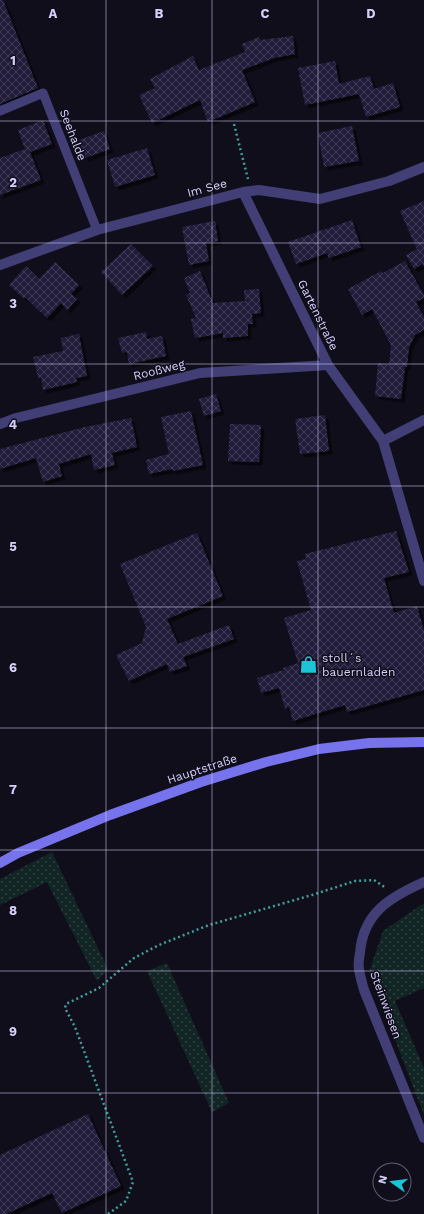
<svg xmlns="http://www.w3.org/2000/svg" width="424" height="1214" font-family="'Work Sans',sans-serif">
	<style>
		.grass { fill: url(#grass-dots) }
		.building { fill: url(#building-cross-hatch); filter: url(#shadow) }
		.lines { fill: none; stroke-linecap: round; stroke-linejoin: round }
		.path { stroke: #3ca09b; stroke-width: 2.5; stroke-dasharray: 2 3; stroke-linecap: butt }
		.service { stroke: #413f75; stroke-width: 9 }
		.minor { stroke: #413f75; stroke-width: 10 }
		.secondary { stroke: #7673ed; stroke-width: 10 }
		.grid { fill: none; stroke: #d4d0f9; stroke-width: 1; stroke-opacity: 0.55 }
		.labels { text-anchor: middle; stroke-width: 3; stroke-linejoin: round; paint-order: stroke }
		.street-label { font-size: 12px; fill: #d4d0f9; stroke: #110e1c }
		.poi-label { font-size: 12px; fill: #d4d0f9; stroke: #110e1c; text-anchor: start }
		.grid-label { font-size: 13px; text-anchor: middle; font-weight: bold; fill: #d4d0f9; stroke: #110e1c; stroke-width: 3; stroke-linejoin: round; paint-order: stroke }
	</style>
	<defs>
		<pattern id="grass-dots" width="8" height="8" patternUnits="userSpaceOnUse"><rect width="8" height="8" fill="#122525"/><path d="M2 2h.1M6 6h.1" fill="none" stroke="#344445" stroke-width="1.8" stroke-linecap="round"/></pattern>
		<pattern id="building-cross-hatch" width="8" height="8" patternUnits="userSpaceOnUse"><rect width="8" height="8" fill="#231d3b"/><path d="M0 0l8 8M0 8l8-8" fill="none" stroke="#423d58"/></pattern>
		<filter id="shadow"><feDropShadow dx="3.5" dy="3.5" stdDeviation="0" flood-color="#0009"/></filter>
	</defs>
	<rect width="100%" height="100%" fill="#110e1c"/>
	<path class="grass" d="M 52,852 L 108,969 L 97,981 L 47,882 L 0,905 L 0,879 Z
		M 424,903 L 424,988 L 395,1001 L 424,1068 L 424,1115 L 369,972 L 383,931 Z
		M 167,963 L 229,1103 L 212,1112 L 147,971 Z"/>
	<path class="building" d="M 0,0 L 3,0 L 38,88 L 0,104 Z
		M 293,36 L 295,54 L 274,58 L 242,70 L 255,102 L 208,122 L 200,100 L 152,123 L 139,95 L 155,88 L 150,79 L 193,56 L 199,70 L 245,52 L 242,44 L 259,37 L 260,40 Z
		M 335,61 L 339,84 L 370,76 L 374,89 L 393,83 L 400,107 L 366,117 L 359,94 L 305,105 L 298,68 Z
		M 43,120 L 52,144 L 30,152 L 41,180 L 0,195 L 0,158 L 25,149 L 18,130 Z
		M 352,126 L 359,161 L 324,167 L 318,133 Z
		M 104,131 L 110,149 L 85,158 L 79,140 Z
		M 147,148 L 155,175 L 115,187 L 107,160 Z
		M 424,201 L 424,267 L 423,264 L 414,269 L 406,255 L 417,249 L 400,211 Z
		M 352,220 L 361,247 L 329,258 L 327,253 L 296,264 L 288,242 Z
		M 215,221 L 218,241 L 206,243 L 209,261 L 189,265 L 182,227 Z
		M 131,244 L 153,266 L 122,295 L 101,272 Z
		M 405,261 L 424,295 L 424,298 L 416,302 L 424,317 L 424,330 L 415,335 L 409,347 L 407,367 L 405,367 L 401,399 L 375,396 L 378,363 L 389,365 L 391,345 L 372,309 L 362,315 L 348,289 L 381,271 L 383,273 Z
		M 55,262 L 79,285 L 71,294 L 77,299 L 67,310 L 61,303 L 47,318 L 25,297 L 24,299 L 9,285 L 26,266 L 39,279 Z
		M 200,271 L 213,303 L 245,301 L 244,290 L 259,289 L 261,313 L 252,314 L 253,324 L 248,324 L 248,336 L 223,338 L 223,333 L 195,338 L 191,319 L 196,318 L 186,295 L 190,293 L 184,278 Z
		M 146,332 L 147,339 L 162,336 L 166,356 L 129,364 L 127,352 L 122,353 L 118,338 Z
		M 79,334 L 87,376 L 76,378 L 77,382 L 43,390 L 41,377 L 38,378 L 33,357 L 63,351 L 61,338 Z
		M 216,394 L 221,411 L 204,416 L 199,399 Z
		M 191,411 L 203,465 L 173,471 L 172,469 L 149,474 L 146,460 L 169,454 L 161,417 Z
		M 325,415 L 329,451 L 300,454 L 295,419 Z
		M 131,418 L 137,447 L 112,453 L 115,465 L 94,470 L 91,454 L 59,464 L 62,476 L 43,482 L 36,458 L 0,469 L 0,449 L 85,427 Z
		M 230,424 L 261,425 L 259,462 L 228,461 Z
		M 396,531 L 409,572 L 384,578 L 394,613 L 417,606 L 424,630 L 424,690 L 347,712 L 345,705 L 293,721 L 289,707 L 285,709 L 279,688 L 261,693 L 257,678 L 284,670 L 283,668 L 298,663 L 284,618 L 311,610 L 297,561 L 306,559 L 305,554 Z
		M 197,533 L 223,596 L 167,619 L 178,644 L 229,625 L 234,639 L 183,657 L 187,666 L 170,672 L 167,664 L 129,681 L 116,655 L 142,643 L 146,627 L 120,564 Z
		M 88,1114 L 121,1186 L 62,1213 L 52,1193 L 6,1214 L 0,1214 L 0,1155 Z"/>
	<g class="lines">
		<path class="path" d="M 234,124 L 248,179
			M 108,1214 L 126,1201 L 133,1182 L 75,1027 L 65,1008 L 66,1004 L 99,988 L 134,958 L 159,945 L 209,925 L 312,895 L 355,881 L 374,880 L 386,888"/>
		<path class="service" d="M 0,111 L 43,93 L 97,230"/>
		<path class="minor" d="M 243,192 L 328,365 L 383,441 L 424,581
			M 0,265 L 97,230 L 243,192 L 259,190 L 320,199 L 389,181 L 424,167
			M 0,424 L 16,418 L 200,373 L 328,365
			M 383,441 L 424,420
			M 424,882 C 390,897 363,913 360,953 C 359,958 358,964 359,969 C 360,976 362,983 364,990 L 424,1138"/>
		<path class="secondary" d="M 0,863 L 18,853 L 110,815 L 201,782 L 266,762 L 319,749 L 369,743 L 424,742"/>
	</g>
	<path class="grid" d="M 106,0 L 106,1214M 212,0 L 212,1214M 318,0 L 318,1214M 0,121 L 424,121M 0,243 L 424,243M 0,364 L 424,364M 0,486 L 424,486M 0,607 L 424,607M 0,728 L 424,728M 0,850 L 424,850M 0,971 L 424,971M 0,1093 L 424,1093"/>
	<defs>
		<symbol id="shop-bare" viewBox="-9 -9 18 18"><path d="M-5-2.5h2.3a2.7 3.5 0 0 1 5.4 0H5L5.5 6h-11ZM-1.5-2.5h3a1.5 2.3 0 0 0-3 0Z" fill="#1cc4d8" stroke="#110e1c" stroke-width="2.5" paint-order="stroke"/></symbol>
	</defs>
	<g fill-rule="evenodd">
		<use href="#shop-bare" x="296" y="652" width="25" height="25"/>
	</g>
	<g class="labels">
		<g class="street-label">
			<text transform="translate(73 135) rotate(69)" y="4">Seehalde</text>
			<text transform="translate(207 188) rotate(-15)" y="4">Im See</text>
			<text transform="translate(318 315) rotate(64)" y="4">Gartenstraße</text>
			<text transform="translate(159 370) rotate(-14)" y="4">Rooßweg</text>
			<text transform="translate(202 769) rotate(-18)" y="4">Hauptstraße</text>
			<text transform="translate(386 1005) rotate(70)" y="4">Steinwiesen</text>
		</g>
		<g class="poi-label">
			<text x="322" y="662">stoll´s<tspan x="322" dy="14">bauernladen</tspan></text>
		</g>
	</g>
	<g class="grid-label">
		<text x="53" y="18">A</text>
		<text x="159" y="18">B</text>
		<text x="265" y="18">C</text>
		<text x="371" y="18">D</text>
		<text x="13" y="65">1</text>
		<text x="13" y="187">2</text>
		<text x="13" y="308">3</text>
		<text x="13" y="429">4</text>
		<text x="13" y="551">5</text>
		<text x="13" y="672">6</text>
		<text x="13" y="794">7</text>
		<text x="13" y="915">8</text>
		<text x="13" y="1036">9</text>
	</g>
	<g transform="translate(392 1182) rotate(284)"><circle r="19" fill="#110e1c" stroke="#5f5c74"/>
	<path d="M0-3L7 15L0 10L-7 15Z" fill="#1cc4d8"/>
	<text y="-6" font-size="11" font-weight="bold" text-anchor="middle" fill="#d4d0f9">N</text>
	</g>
</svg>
